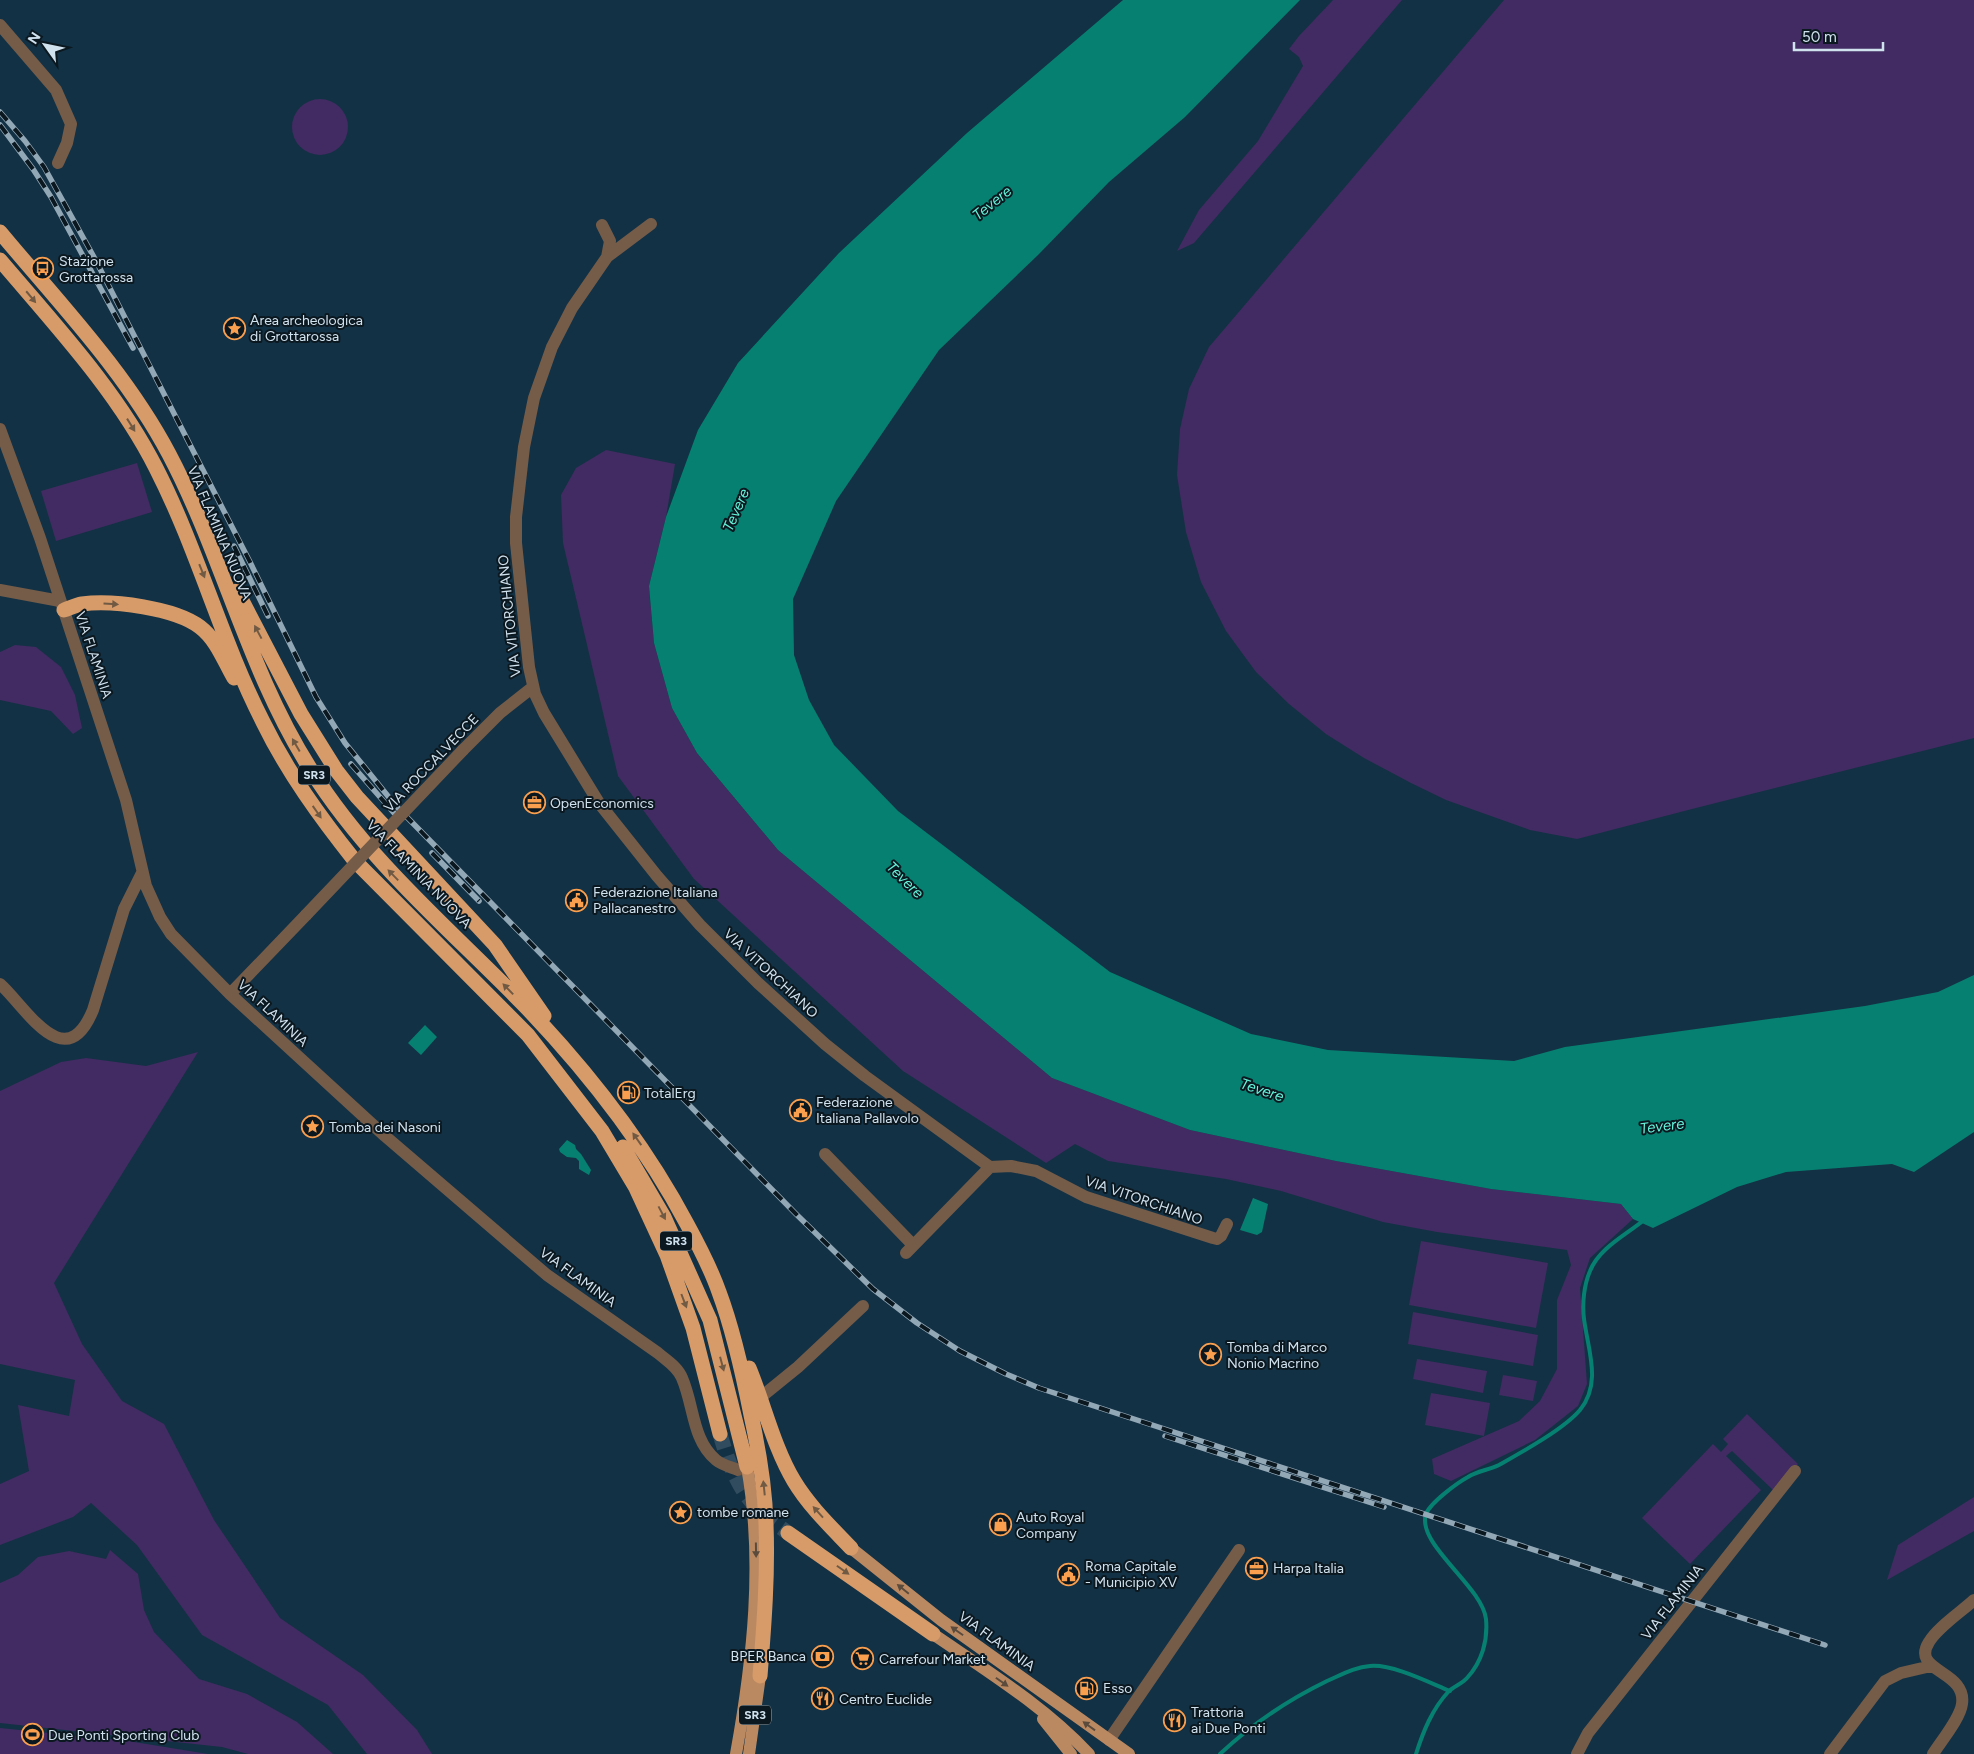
<svg xmlns="http://www.w3.org/2000/svg" width="1974" height="1754" font-family="Figtree,sans-serif">
	<style>
		.green { fill: #412b62 }
		.water { fill: #068171 }
		.lines { fill: none; stroke-linecap: round; stroke-linejoin: round }
		.stream { stroke: #068171; stroke-width: 4 }
		.highway-tunnel { stroke: #304c5e; stroke-width: 15; stroke-dasharray: 15 8; stroke-linecap: butt }
		.minor { stroke: #755c49; stroke-width: 12 }
		.major { stroke: #bb8961; stroke-width: 12 }
		.highway { stroke: #d79b69; stroke-width: 15 }
		.rail-casing { stroke: #93a8b7; stroke-width: 5.5 }
		.rail { stroke: #0b1820; stroke-width: 4; stroke-dasharray: 11; stroke-linecap: butt }
		.minor-bridge { stroke: #755c49; stroke-width: 12 }
		.oneway { fill: #715a44 }
		.oneway2 { fill: #5a4b3d }
		.labels { text-anchor: middle; stroke-width: 4; stroke-linejoin: round; paint-order: stroke }
		.shield { fill: #0b1820; stroke: #96a5b1; stroke-width: 1 }
		.shield-label { font-size: 12px; font-weight: bold; fill: #d1e2ef }
		.poi-label { font-size: 14px; fill: #d1e2ef; stroke: #0b1820; text-anchor: start }
		.street-label { font-size: 14px; fill: #d1e2ef; stroke: #0b1820 }
		.water-label { font-size: 15px; font-style: italic; fill: #65f2d9; stroke: #0b1820 }
	</style>
	<rect width="100%" height="100%" fill="#133144"/>
	<path class="green" d="M 1333,0 L 1402,0 L 1194,243 L 1177,251 L 1199,210 L 1258,141 L 1303,66 L 1299,57 L 1289,49 L 1299,36 Z
		M 1504,0 L 1974,0 L 1974,738 L 1692,809 L 1577,839 L 1530,830 L 1446,800 L 1411,783 L 1364,758 L 1326,734 L 1289,704 L 1256,672 L 1226,631 L 1201,582 L 1186,532 L 1177,475 L 1180,429 L 1189,389 L 1209,347 Z
		M292 127a28 28 0 1 1 56 0a28 28 0 1 1-56 0Z
		M 606,450 L 675,464 L 666,517 L 649,586 L 654,643 L 672,708 L 697,753 L 778,850 L 1052,1078 L 1190,1130 L 1336,1161 L 1491,1189 L 1621,1204 L 1633,1219 L 1590,1258 L 1580,1288 L 1587,1384 L 1578,1406 L 1535,1440 L 1451,1481 L 1434,1474 L 1432,1459 L 1519,1421 L 1540,1401 L 1557,1369 L 1557,1300 L 1571,1265 L 1567,1250 L 1437,1232 L 1383,1222 L 1281,1191 L 1226,1179 L 1108,1161 L 1075,1144 L 1046,1163 L 903,1071 L 694,879 L 618,776 L 563,543 L 561,495 L 576,468 Z
		M 137,463 L 152,512 L 56,541 L 41,491 Z
		M 15,645 L 36,647 L 61,667 L 75,695 L 82,728 L 73,734 L 51,711 L 0,700 L 0,652 Z
		M 198,1052 L 54,1283 L 82,1344 L 122,1401 L 164,1424 L 214,1520 L 280,1618 L 363,1675 L 417,1730 L 432,1754 L 367,1754 L 328,1705 L 202,1635 L 137,1545 L 91,1503 L 73,1517 L 0,1545 L 0,1484 L 29,1471 L 18,1405 L 69,1416 L 75,1380 L 0,1364 L 0,1091 L 61,1062 L 86,1058 L 146,1066 Z
		M 1421,1241 L 1548,1263 L 1536,1328 L 1409,1305 Z
		M 1413,1312 L 1538,1335 L 1533,1366 L 1408,1344 Z
		M 1417,1359 L 1487,1371 L 1483,1393 L 1413,1379 Z
		M 1503,1375 L 1537,1381 L 1533,1401 L 1499,1395 Z
		M 1431,1393 L 1490,1403 L 1484,1436 L 1425,1425 Z
		M 1747,1414 L 1798,1464 L 1773,1490 L 1732,1451 L 1726,1456 L 1761,1490 L 1690,1564 L 1642,1518 L 1713,1444 L 1721,1452 L 1728,1444 L 1723,1439 Z
		M 1974,1497 L 1974,1531 L 1887,1580 L 1898,1545 Z
		M 110,1550 L 138,1574 L 144,1610 L 154,1632 L 199,1679 L 247,1694 L 297,1722 L 333,1754 L 248,1754 L 222,1747 L 0,1723 L 0,1583 L 18,1575 L 38,1557 L 69,1551 L 106,1559 Z
		M 0,1728 L 128,1741 L 208,1754 L 0,1754 Z"/>
	<path class="water" d="M 1123,0 L 1300,0 L 1185,117 L 1109,182 L 1038,255 L 939,350 L 836,501 L 793,599 L 794,655 L 809,700 L 834,745 L 898,811 L 1110,972 L 1251,1034 L 1328,1050 L 1514,1061 L 1565,1047 L 1865,1006 L 1938,992 L 1974,975 L 1974,1132 L 1914,1172 L 1892,1164 L 1786,1172 L 1737,1187 L 1653,1228 L 1633,1219 L 1621,1204 L 1491,1189 L 1336,1161 L 1190,1130 L 1052,1078 L 778,850 L 697,753 L 672,708 L 654,643 L 649,586 L 666,517 L 698,430 L 738,363 L 839,253 L 967,133 Z
		M 425,1025 L 437,1037 L 421,1055 L 408,1043 Z
		M 567,1140 L 575,1145 L 576,1149 L 581,1154 L 591,1170 L 589,1175 L 579,1169 L 579,1161 L 576,1158 L 567,1157 L 560,1152 L 559,1149 Z
		M 1253,1198 L 1268,1204 L 1262,1232 L 1257,1235 L 1240,1230 Z"/>
	<g class="lines">
		<path class="stream" d="M 1220,1754 C 1252,1724 1288,1700 1327,1681 C 1341,1675 1355,1667 1370,1666 C 1393,1664 1428,1682 1450,1691
			M 1416,1754 C 1423,1732 1432,1709 1449,1691 C 1454,1686 1462,1684 1467,1678 C 1482,1662 1488,1640 1486,1619 C 1482,1586 1416,1544 1426,1514 C 1430,1503 1457,1483 1468,1477 C 1477,1471 1489,1470 1499,1465 C 1522,1452 1564,1429 1580,1410 C 1602,1383 1588,1350 1584,1319 C 1582,1304 1584,1285 1590,1271 C 1599,1248 1626,1235 1644,1220"/>
		<path class="highway-tunnel" d="M 720,1434 C 728,1462 739,1492 761,1512 C 769,1520 779,1526 788,1533"/>
		<path class="minor" d="M 0,25 L 56,90 L 71,124 L 67,143 L 58,163
			M 602,225 L 610,241 L 607,257 L 572,308 L 552,347 L 534,398 L 524,447 L 516,517 L 516,543 L 529,667 L 535,694 L 544,713 L 599,803 L 657,876 L 700,925 L 758,983 L 825,1044 L 865,1076 L 990,1167 L 1011,1166 L 1036,1171 L 1086,1197 L 1213,1238 L 1217,1239 L 1221,1236 L 1227,1224
			M 607,257 L 651,224
			M 0,429 L 40,538 L 126,800 L 146,886 L 160,917 L 171,934 L 230,994 L 385,1136 L 547,1275 L 658,1353 C 666,1360 678,1367 682,1378 C 694,1405 692,1440 716,1460 C 722,1465 731,1467 738,1470
			M 0,590 L 60,601
			M 463,750 L 500,713 L 533,687
			M 0,984 C 26,1007 65,1078 93,1010 L 124,909 L 142,873
			M 230,994 L 306,915
			M 825,1154 L 913,1245
			M 906,1253 L 990,1167
			M 761,1397 L 798,1367 L 863,1306
			M 1109,1740 L 1239,1550
			M 1577,1754 L 1588,1733 L 1795,1471
			M 1830,1754 L 1885,1681 L 1901,1673 L 1931,1666
			M 1933,1754 C 1941,1741 1960,1719 1962,1704 C 1967,1670 1910,1672 1929,1642 C 1938,1627 1961,1612 1974,1600"/>
		<path class="major" d="M 851,1548 L 941,1620 L 1129,1754
			M 933,1634 C 987,1671 1044,1706 1089,1754
			M 1043,1719 L 1071,1754
			M 736,1754 C 753,1660 764,1561 747,1467
			M 749,1754 L 760,1676"/>
		<path class="highway" d="M 0,232 C 59,303 125,371 169,454 C 223,556 248,671 311,770 C 368,861 451,930 526,1007 C 589,1073 644,1143 687,1224 C 699,1246 711,1269 719,1292 C 734,1332 743,1374 751,1415 C 759,1451 765,1487 766,1524 C 768,1575 764,1625 760,1676
			M 0,260 C 56,326 117,391 156,468 C 198,550 221,640 263,722 C 288,773 320,817 355,861 L 528,1035 L 602,1131 L 636,1188 L 667,1255 L 693,1328 L 720,1434
			M 237,591 L 301,714 L 336,770 L 357,797 L 495,945 L 544,1016
			M 64,610 C 70,608 76,605 82,604 C 113,600 175,608 200,627 C 217,640 224,661 234,678
			M 623,1147 L 664,1217 L 710,1320 L 747,1467
			M 749,1368 C 764,1404 774,1448 794,1481 C 809,1506 831,1527 851,1548
			M 788,1533 L 933,1634"/>
		<defs>
			<path id="rail" d="M 0,112 L 25,141 L 44,167 L 95,259 L 250,562 L 316,697 L 345,743 L 396,806 L 796,1214 L 873,1289 L 917,1323 L 960,1351 L 1006,1374 L 1039,1388 L 1825,1645
				M 0,125 L 33,169 L 51,197 L 133,348
				M 234,546 L 268,616
				M 351,764 L 394,813
				M 432,853 L 479,901
				M 1165,1436 L 1384,1507"/>
		</defs>
		<use href="#rail" class="rail-casing"/>
		<use href="#rail" class="rail"/>
		<path class="minor-bridge" d="M 306,915 L 463,750"/>
	</g>
	<defs><path id="oneway-solid" d="M-6-.8H1V-3.2L6.5 0L1 3.2V.8H-6Z" transform="scale(1.25)"/></defs>
	<g class="oneway">
		<use href="#oneway-solid" transform="translate(31 297) rotate(50)"/>
		<use href="#oneway-solid" transform="translate(131 425) rotate(58)"/>
		<use href="#oneway-solid" transform="translate(202 571) rotate(68)"/>
		<use href="#oneway-solid" transform="translate(111 604) rotate(4)"/>
		<use href="#oneway-solid" transform="translate(258 632) rotate(-118)"/>
		<use href="#oneway-solid" transform="translate(296 745) rotate(-120)"/>
		<use href="#oneway-solid" transform="translate(317 812) rotate(55)"/>
		<use href="#oneway-solid" transform="translate(393 875) rotate(-134)"/>
		<use href="#oneway-solid" transform="translate(508 989) rotate(-134)"/>
		<use href="#oneway-solid" transform="translate(637 1139) rotate(-125)"/>
		<use href="#oneway-solid" transform="translate(662 1213) rotate(62)"/>
		<use href="#oneway-solid" transform="translate(684 1301) rotate(69)"/>
		<use href="#oneway-solid" transform="translate(722 1364) rotate(75)"/>
		<use href="#oneway-solid" transform="translate(764 1488) rotate(-96)"/>
		<use href="#oneway-solid" transform="translate(818 1512) rotate(-132)"/>
		<use href="#oneway-solid" transform="translate(843 1570) rotate(35)"/>
	</g>
	<g class="oneway2">
		<use href="#oneway-solid" transform="translate(756 1550) rotate(89)"/>
		<use href="#oneway-solid" transform="translate(903 1589) rotate(-141)"/>
		<use href="#oneway-solid" transform="translate(957 1631) rotate(-145)"/>
		<use href="#oneway-solid" transform="translate(1002 1682) rotate(35)"/>
		<use href="#oneway-solid" transform="translate(1089 1726) rotate(-144)"/>
	</g>
	<defs>
		<symbol id="bus-ring" viewBox="-11 -11 22 22"><circle r="9.5" fill="#0b1820" stroke="#fa9f4e" stroke-width="1.5"/><path d="M-5-6H5V4H4V6H2V4H-2V6H-4V4H-5ZM-3.5-4V0h7V-4ZM-3.5 1.2v1.5H-2V1.2ZM2 1.2v1.5H3.5V1.2Z" fill="#fa9f4e"/></symbol>
		<symbol id="sight-ring" viewBox="-11 -11 22 22"><circle r="9.5" fill="#0b1820" stroke="#fa9f4e" stroke-width="1.5"/><path d="M0-6L1.8-2.2L6-1.7L2.9 1.2L3.7 5.4L0 3.3L-3.7 5.4L-2.9 1.2L-6-1.7L-1.8-2.2Z" fill="#fa9f4e"/></symbol>
		<symbol id="office-ring" viewBox="-11 -11 22 22"><circle r="9.5" fill="#0b1820" stroke="#fa9f4e" stroke-width="1.5"/><path d="M-6-3h4V-5.5h4V-3h4V5H-6ZM-1-4.5V-3h2v-1.5ZM-6 0V1H6V0Z" fill="#fa9f4e"/></symbol>
		<symbol id="civic-ring" viewBox="-11 -11 22 22"><circle r="9.5" fill="#0b1820" stroke="#fa9f4e" stroke-width="1.5"/><path d="M-.6-6.5H3V-4.5H.6V-3L4-1V1h2V6H-6V1h2V-1L-.6-3ZM-1.2 2.5V6h2.4V2.5Z" fill="#fa9f4e"/></symbol>
		<symbol id="fuel-ring" viewBox="-11 -11 22 22"><circle r="9.5" fill="#0b1820" stroke="#fa9f4e" stroke-width="1.5"/><path d="M-5.5-6h7V0h2V4h1.3V-2.5L3-4.5l.8-.8L6-3V5H2.5V1h-1V6h-7ZM-4.2-4.7v3.2H.2V-4.7Z" fill="#fa9f4e"/></symbol>
		<symbol id="shop-ring" viewBox="-11 -11 22 22"><circle r="9.5" fill="#0b1820" stroke="#fa9f4e" stroke-width="1.5"/><path d="M-5-2.5h2.3a2.7 3.5 0 0 1 5.4 0H5L5.5 6h-11ZM-1.5-2.5h3a1.5 2.3 0 0 0-3 0Z" fill="#fa9f4e"/></symbol>
		<symbol id="bank-ring" viewBox="-11 -11 22 22"><circle r="9.5" fill="#0b1820" stroke="#fa9f4e" stroke-width="1.5"/><path d="M-6-4H6V4H-6ZM0-2.3a2.3 2.3 0 1 0 0 4.6a2.3 2.3 0 1 0 0-4.6Z" fill="#fa9f4e"/></symbol>
		<symbol id="supermarket-ring" viewBox="-11 -11 22 22"><circle r="9.5" fill="#0b1820" stroke="#fa9f4e" stroke-width="1.5"/><path d="M-6-5.5h2.5l.6 2H6L4.5 2H-2.5L-4.4-4H-6ZM-1.5 3.2a1.3 1.3 0 1 0 .1 0ZM3 3.2a1.3 1.3 0 1 0 .1 0Z" fill="#fa9f4e"/></symbol>
		<symbol id="restaurant-ring" viewBox="-11 -11 22 22"><circle r="9.5" fill="#0b1820" stroke="#fa9f4e" stroke-width="1.5"/><path d="M-5-6h1v4h1v-4h1v4h1v-4h1v5L-1.5 .5V6h-2V.5L-5-1ZM5-6V6H3V1.5H1.5Q1.5-4 5-6Z" fill="#fa9f4e"/></symbol>
		<symbol id="stadium-ring" viewBox="-11 -11 22 22"><circle r="9.5" fill="#0b1820" stroke="#fa9f4e" stroke-width="1.5"/><path d="M0-5a6.5 5 0 1 0 0 10a6.5 5 0 1 0 0-10ZM-3.5-1.8h7v3.6h-7Z" fill="#fa9f4e"/></symbol>
	</defs>
	<g fill-rule="evenodd">
		<use href="#bus-ring" x="30" y="256" width="25" height="25"/>
		<use href="#sight-ring" x="222" y="316" width="25" height="25"/>
		<use href="#office-ring" x="522" y="790" width="25" height="25"/>
		<use href="#civic-ring" x="564" y="888" width="25" height="25"/>
		<use href="#fuel-ring" x="616" y="1080" width="25" height="25"/>
		<use href="#civic-ring" x="788" y="1098" width="25" height="25"/>
		<use href="#sight-ring" x="300" y="1114" width="25" height="25"/>
		<use href="#sight-ring" x="1198" y="1342" width="25" height="25"/>
		<use href="#sight-ring" x="668" y="1500" width="25" height="25"/>
		<use href="#shop-ring" x="988" y="1512" width="25" height="25"/>
		<use href="#office-ring" x="1244" y="1556" width="25" height="25"/>
		<use href="#civic-ring" x="1056" y="1562" width="25" height="25"/>
		<use href="#bank-ring" x="810" y="1644" width="25" height="25"/>
		<use href="#supermarket-ring" x="850" y="1646" width="25" height="25"/>
		<use href="#fuel-ring" x="1074" y="1676" width="25" height="25"/>
		<use href="#restaurant-ring" x="810" y="1686" width="25" height="25"/>
		<use href="#restaurant-ring" x="1162" y="1708" width="25" height="25"/>
		<use href="#stadium-ring" x="20" y="1722" width="25" height="25"/>
	</g>
	<g class="labels">
		<g class="shield">
			<rect x="298" y="765.5" width="32" height="19" rx="4"/>
			<rect x="660" y="1231.5" width="32" height="19" rx="4"/>
			<rect x="739" y="1705.5" width="32" height="19" rx="4"/>
		</g>
		<g class="shield-label">
			<text x="314" y="779">SR3</text>
			<text x="676" y="1245">SR3</text>
			<text x="755" y="1719">SR3</text>
		</g>
		<g class="poi-label">
			<text x="59" y="266">Stazione<tspan x="59" dy="16">Grottarossa</tspan></text>
			<text x="250" y="325">Area archeologica<tspan x="250" dy="16">di Grottarossa</tspan></text>
			<text x="550" y="808">OpenEconomics</text>
			<text x="593" y="897">Federazione Italiana<tspan x="593" dy="16">Pallacanestro</tspan></text>
			<text x="644" y="1098">TotalErg</text>
			<text x="816" y="1107">Federazione<tspan x="816" dy="16">Italiana Pallavolo</tspan></text>
			<text x="329" y="1132">Tomba dei Nasoni</text>
			<text x="1227" y="1352">Tomba di Marco<tspan x="1227" dy="16">Nonio Macrino</tspan></text>
			<text x="697" y="1517">tombe romane</text>
			<text x="1016" y="1522">Auto Royal<tspan x="1016" dy="16">Company</tspan></text>
			<text x="1085" y="1571">Roma Capitale<tspan x="1085" dy="16">- Municipio XV</tspan></text>
			<text x="1273" y="1573">Harpa Italia</text>
			<text x="806" y="1661" text-anchor="end">BPER Banca</text>
			<text x="879" y="1664">Carrefour Market</text>
			<text x="1103" y="1693">Esso</text>
			<text x="839" y="1704">Centro Euclide</text>
			<text x="1191" y="1717">Trattoria<tspan x="1191" dy="16">ai Due Ponti</tspan></text>
			<text x="48" y="1740">Due Ponti Sporting Club</text>
		</g>
		<g class="street-label">
			<text transform="translate(220 533) rotate(67)" y="5">VIA FLAMINIA NUOVA</text>
			<text transform="translate(509 616) rotate(-96)" y="5">VIA VITORCHIANO</text>
			<text transform="translate(94 655) rotate(72)" y="5">VIA FLAMINIA</text>
			<text transform="translate(431 763) rotate(-46)" y="5">VIA ROCCALVECCE</text>
			<text transform="translate(419 874) rotate(46)" y="5">VIA FLAMINIA NUOVA</text>
			<text transform="translate(771 973) rotate(43)" y="5">VIA VITORCHIANO</text>
			<text transform="translate(273 1013) rotate(43)" y="5">VIA FLAMINIA</text>
			<text transform="translate(1144 1200) rotate(19)" y="5">VIA VITORCHIANO</text>
			<text transform="translate(578 1277) rotate(36)" y="5">VIA FLAMINIA</text>
			<text transform="translate(1672 1602) rotate(-52)" y="5">VIA FLAMINIA</text>
			<text transform="translate(997 1641) rotate(36)" y="5">VIA FLAMINIA</text>
		</g>
		<g class="water-label">
			<text transform="translate(992 203) rotate(-39)" y="5">Tevere</text>
			<text transform="translate(736 510) rotate(-67)" y="5">Tevere</text>
			<text transform="translate(905 880) rotate(44)" y="5">Tevere</text>
			<text transform="translate(1262 1090) rotate(18)" y="5">Tevere</text>
			<text transform="translate(1662 1126) rotate(-7)" y="5">Tevere</text>
		</g>
	</g>
	<g transform="translate(45 45) rotate(303)" stroke="#0b1820" stroke-width="4" paint-order="stroke">
	<path d="M0-4L9 19L0 12L-9 19Z" fill="#d1e2ef"/>
	<text y="-8" font-size="14" font-weight="bold" text-anchor="middle" fill="#d1e2ef">N</text>
	</g>
	<path d="M1794 42v8h89v-8" fill="none" stroke="#d1e2ef" stroke-width="2.5"/>
	<text x="1802" y="42" font-size="15" fill="#d1e2ef" stroke="#0b1820" stroke-width="4" paint-order="stroke">50 m</text>
</svg>
